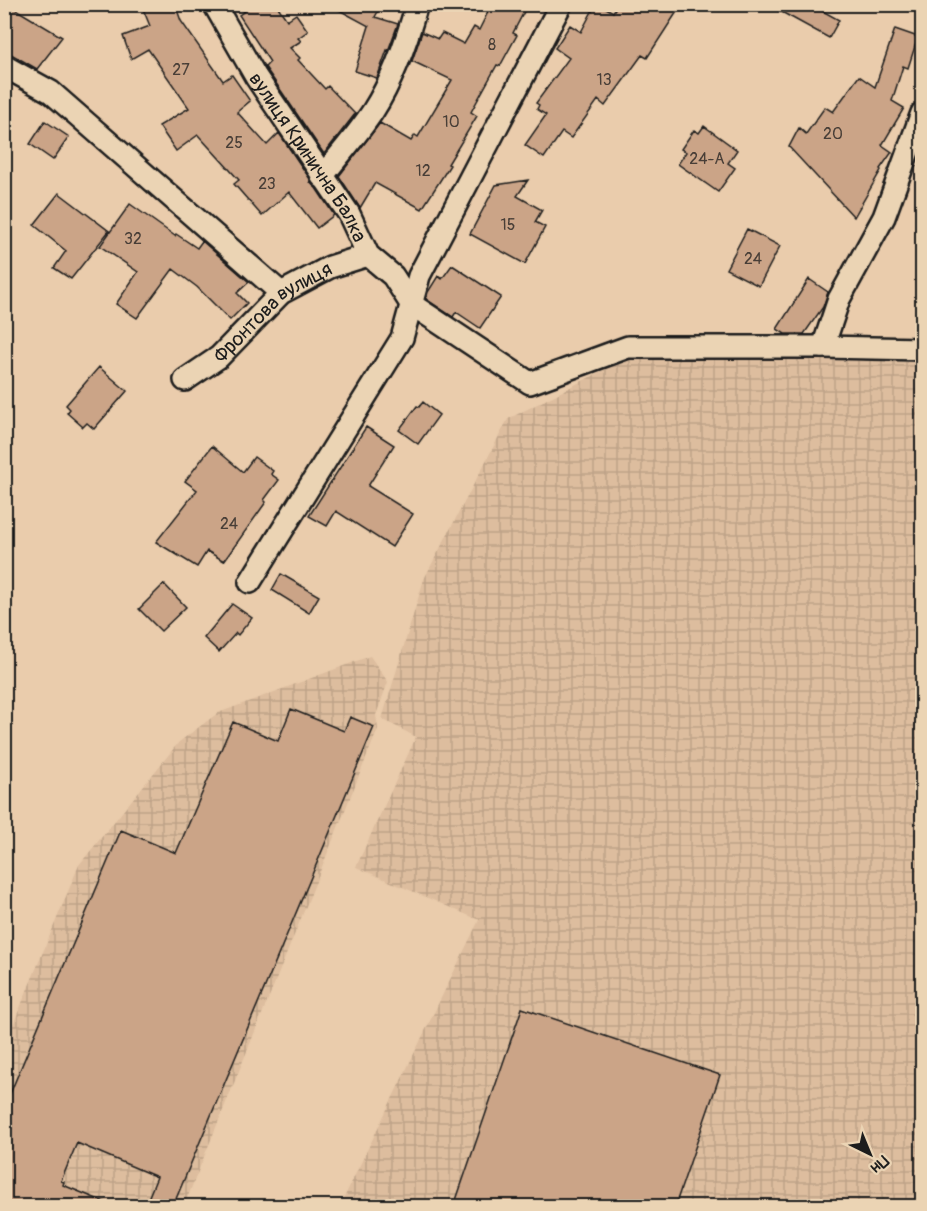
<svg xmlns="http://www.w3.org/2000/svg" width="927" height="1211" font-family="Pangolin,sans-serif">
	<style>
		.industrial { fill: url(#industrial-grid) }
		.building { fill: #cba487; stroke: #1c1c1c; stroke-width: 1.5 }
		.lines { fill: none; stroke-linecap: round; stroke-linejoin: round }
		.street-casing { stroke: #1c1c1c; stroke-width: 26 }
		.street { stroke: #ebd4b4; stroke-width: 21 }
		.labels { text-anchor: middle; stroke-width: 6; stroke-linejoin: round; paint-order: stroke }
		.number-label { font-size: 16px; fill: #483e37 }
		.street-label { font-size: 20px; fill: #1c1c1c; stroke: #ebd4b4 }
	</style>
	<defs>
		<pattern id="industrial-grid" width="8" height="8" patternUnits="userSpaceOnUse" patternTransform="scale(1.5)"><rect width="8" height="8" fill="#ddbd9e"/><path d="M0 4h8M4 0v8" fill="none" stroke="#bda288"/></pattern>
	</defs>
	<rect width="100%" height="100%" fill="#eaccac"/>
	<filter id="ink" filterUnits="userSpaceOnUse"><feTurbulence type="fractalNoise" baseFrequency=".0167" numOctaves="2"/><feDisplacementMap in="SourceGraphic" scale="12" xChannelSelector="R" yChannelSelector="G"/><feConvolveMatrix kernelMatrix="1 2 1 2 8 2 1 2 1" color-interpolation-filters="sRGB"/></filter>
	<g filter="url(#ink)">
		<path class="industrial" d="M 631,356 L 922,362 L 922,1206 L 340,1206 L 479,920 L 356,867 L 416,737 L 382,719 L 424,579 L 508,419 Z
			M 370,656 L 388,682 L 376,715 L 378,729 L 184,1206 L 5,1206 L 5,1044 L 79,865 L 179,742 L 218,713 Z"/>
		<path class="building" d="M 4,4 L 7,4 L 62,37 L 37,69 L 4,50 Z
			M 141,4 L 175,4 L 181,21 L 223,81 L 232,75 L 250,101 L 237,112 L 267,145 L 279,133 L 310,179 L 310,182 L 316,188 L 334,215 L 317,228 L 289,192 L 262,216 L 234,184 L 239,180 L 198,135 L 176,151 L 159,126 L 189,108 L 148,49 L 131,59 L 123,36 L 150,26 Z
			M 255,4 L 276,4 L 287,20 L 296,14 L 308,31 L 298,38 L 301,41 L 290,48 L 300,58 L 298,60 L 325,89 L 328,86 L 355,114 L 324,154 L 267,70 L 265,67 L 270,62 L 239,15 Z
			M 328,4 L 382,4 L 375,17 L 398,24 L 388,51 L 387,50 L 377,78 L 355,71 L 369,26 Z
			M 492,4 L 528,4 L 513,33 L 517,35 L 500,66 L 497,65 L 471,112 L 477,116 L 448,164 L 450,165 L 422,209 L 375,183 L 360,208 L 339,176 L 380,123 L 411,141 L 415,135 L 418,137 L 452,80 L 412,61 L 422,32 L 438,39 L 442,33 L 464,44 L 474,27 L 479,30 Z
			M 596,4 L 599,4 L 613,12 L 618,4 L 682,4 L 647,58 L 642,55 L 605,106 L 598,100 L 571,138 L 562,132 L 544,158 L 525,145 L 546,115 L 537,109 L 539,105 L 536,103 L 569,58 L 555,48 L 570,25 L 581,32 Z
			M 767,4 L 810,4 L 839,20 L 829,38 Z
			M 895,29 L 918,37 L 908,68 L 903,66 L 892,101 L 904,108 L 882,145 L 892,152 L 880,169 L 881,170 L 854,217 L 789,147 L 799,128 L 806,134 L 825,107 L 833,112 L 859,76 L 875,87 Z
			M 45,121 L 69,137 L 53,160 L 30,144 Z
			M 704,126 L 737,150 L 728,163 L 735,168 L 718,192 L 678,164 L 686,152 L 681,149 L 694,130 L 699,133 Z
			M 528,180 L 517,196 L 542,210 L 535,222 L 545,227 L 525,264 L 470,234 L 496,185 Z
			M 59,193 L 109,231 L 71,279 L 54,268 L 66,251 L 34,225 Z
			M 130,204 L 175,236 L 176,234 L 197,248 L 202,241 L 249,282 L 237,293 L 247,303 L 230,320 L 197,287 L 173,269 L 137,318 L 116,304 L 138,272 L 100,246 Z
			M 747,229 L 780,246 L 759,286 L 726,269 Z
			M 452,265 L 501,297 L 480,328 L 456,312 L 453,317 L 426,299 L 428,292 L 438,276 L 442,279 Z
			M 809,279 L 828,292 L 823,307 L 804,334 L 785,334 L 777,329 Z
			M 99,367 L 127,391 L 94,429 L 87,423 L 83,427 L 67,413 L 70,409 L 66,405 Z
			M 423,402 L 439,415 L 418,444 L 399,430 L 417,406 L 419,407 Z
			M 366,427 L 394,445 L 368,486 L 413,514 L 392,547 L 336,511 L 327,526 L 309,516 Z
			M 212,446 L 243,472 L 254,457 L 273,471 L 271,474 L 279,480 L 264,500 L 266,502 L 224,561 L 207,551 L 197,567 L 156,542 L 197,490 L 185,481 Z
			M 281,574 L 319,596 L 309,613 L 272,590 Z
			M 164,584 L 186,607 L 161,631 L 139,609 Z
			M 232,604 L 252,618 L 238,635 L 236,633 L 219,652 L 204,638 Z
			M 291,709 L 344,731 L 350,717 L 374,727 L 173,1206 L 145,1206 L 157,1177 L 77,1143 L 61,1181 L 64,1182 L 63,1185 L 114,1206 L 4,1206 L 4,1108 L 121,830 L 176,853 L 233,722 L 278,741 Z
			M 522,1008 L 720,1075 L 675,1206 L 454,1206 Z"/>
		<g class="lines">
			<defs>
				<g id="street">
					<path id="s1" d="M 214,4 L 256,77 L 349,214 L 368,255 L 393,276 L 411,304 L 530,383 L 628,347 L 823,347 L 922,349"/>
					<path d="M 4,66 L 51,92 L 281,293"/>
					<path d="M 322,177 C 339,155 358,134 373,111 C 393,80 407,40 417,4"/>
					<path d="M 823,347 L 839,299 L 884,217 L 922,113"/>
					<path id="s2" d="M 185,380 L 219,357 L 281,293 L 330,267 L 368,255"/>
					<path d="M 250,582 L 402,338 L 419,276 L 561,4"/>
				</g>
			</defs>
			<use href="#street" class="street-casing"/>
			<use href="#street" class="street"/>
		</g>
	</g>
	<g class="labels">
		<g class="number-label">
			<text x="492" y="50">8</text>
			<text x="181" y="75">27</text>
			<text x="604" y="85">13</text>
			<text x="451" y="127">10</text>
			<text x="833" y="139">20</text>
			<text x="234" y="148">25</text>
			<text x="707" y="164">24-А</text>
			<text x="423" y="176">12</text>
			<text x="267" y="189">23</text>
			<text x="508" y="230">15</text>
			<text x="133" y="244">32</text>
			<text x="753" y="264">24</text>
			<text x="229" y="529">24</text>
		</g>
		<g class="street-label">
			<text dy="7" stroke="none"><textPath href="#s1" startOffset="180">вулиця Кринична Балка</textPath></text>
			<text dy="7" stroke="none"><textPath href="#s2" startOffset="112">Фронтова вулиця</textPath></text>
		</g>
	</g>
	<rect width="927" height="1211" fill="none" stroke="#ebd4b4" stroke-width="24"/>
	<rect x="12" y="12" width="903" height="1187" fill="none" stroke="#1c1c1c" stroke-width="2" filter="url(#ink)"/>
	<g transform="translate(870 1154) rotate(137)" stroke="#ebd4b4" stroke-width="4.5" paint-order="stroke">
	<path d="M0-4.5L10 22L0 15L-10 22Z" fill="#1c1c1c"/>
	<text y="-9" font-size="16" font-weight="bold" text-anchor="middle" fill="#1c1c1c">Пн</text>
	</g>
</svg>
